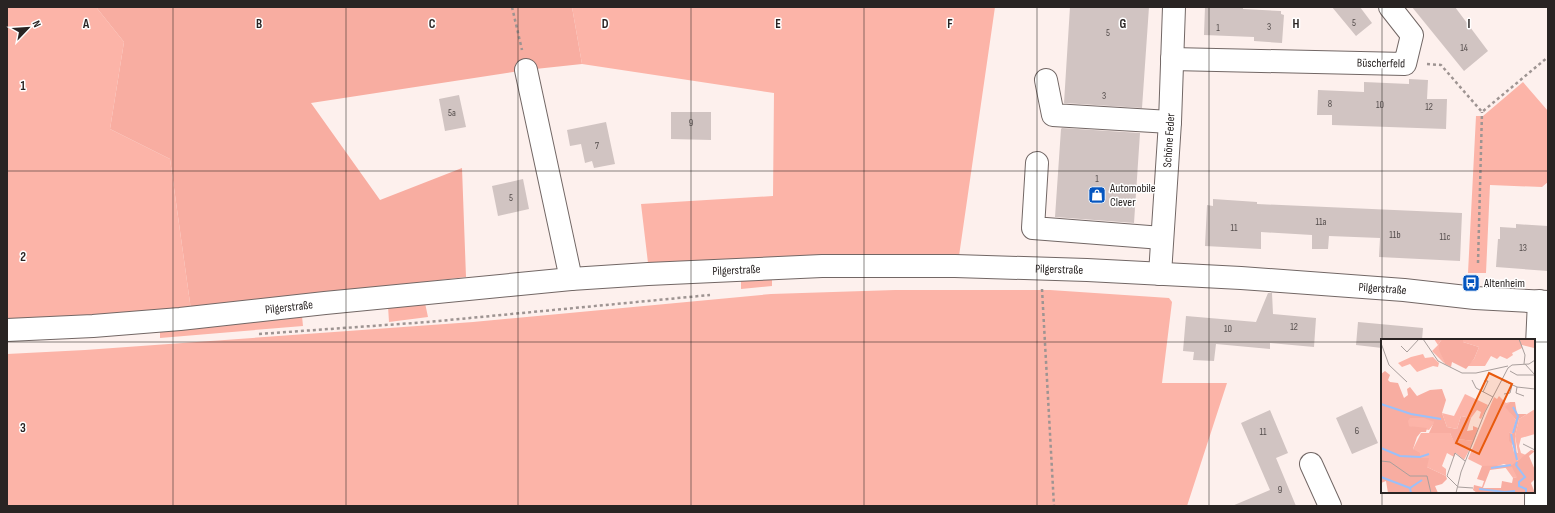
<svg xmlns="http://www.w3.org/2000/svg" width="1555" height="513" font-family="'Sofia Sans Condensed',sans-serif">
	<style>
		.green { fill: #fcb4a8 }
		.forest { fill: #f8ada1 }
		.building { fill: #d1c4c2 }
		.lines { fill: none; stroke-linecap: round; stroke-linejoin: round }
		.minor-casing { stroke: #726765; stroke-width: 24 }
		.major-casing { stroke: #726765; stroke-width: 24 }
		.path { stroke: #9e9492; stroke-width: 2.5; stroke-dasharray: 3 3; stroke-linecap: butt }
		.minor { stroke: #fff; stroke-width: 22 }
		.major { stroke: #fff; stroke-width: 22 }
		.grid { fill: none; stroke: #292423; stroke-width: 1; stroke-opacity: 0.55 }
		.labels { text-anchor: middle; stroke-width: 3; stroke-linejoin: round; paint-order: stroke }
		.number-label { font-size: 10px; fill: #534c4b }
		.street-label { font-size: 12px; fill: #292423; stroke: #fff }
		.poi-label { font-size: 12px; fill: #292423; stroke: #fff; text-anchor: start }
		.inset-river { fill: none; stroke: #9bc0f9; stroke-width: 2 }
		.inset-road { fill: none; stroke: #a89e9c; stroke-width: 1 }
		.view { fill: #e8590c; fill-opacity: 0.15; stroke: #e8590c; stroke-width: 2 }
		.inset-edge { fill: none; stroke: #292423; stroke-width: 2 }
		.grid-label { font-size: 13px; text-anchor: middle; font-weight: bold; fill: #292423; stroke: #fff; stroke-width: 3; stroke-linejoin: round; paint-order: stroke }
	</style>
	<rect width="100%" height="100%" fill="#fdf0ed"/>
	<path class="green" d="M 96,7 L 124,42 L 110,129 L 170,159 L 191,310 L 7,319 L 7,8 Z
		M 572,7 L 995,7 L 959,256 L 648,263 L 641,204 L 773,196 L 774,93 L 582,64 Z
		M 1523,82 L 1548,111 L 1548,182 L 1542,187 L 1490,185 L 1486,273 L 1468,273 L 1476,116 L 1483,116 Z
		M 772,276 L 772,286 L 741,289 L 741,279 Z
		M 895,290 L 1050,290 L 1169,298 L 1172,302 L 1162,383 L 1227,383 L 1187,506 L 7,506 L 7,354 L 85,350 L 473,322 L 771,294 Z
		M 425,303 L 428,317 L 389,322 L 388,306 Z
		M 302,316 L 303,326 L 160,338 L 160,330 Z"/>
	<path class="forest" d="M 96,7 L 572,7 L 582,64 L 526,70 L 311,103 L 380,200 L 462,168 L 466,277 L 191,310 L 170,159 L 110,129 L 124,42 Z"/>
	<path class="building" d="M 1070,7 L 1149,7 L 1142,108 L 1064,103 Z
		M 1205,7 L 1243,7 L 1243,9 L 1281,11 L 1281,14 L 1284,15 L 1282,43 L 1254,41 L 1254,37 L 1204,35 Z
		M 1332,7 L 1360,7 L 1372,23 L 1356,36 Z
		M 1412,7 L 1455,7 L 1488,51 L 1464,71 Z
		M 1409,79 L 1428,80 L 1427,99 L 1447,99 L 1446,129 L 1332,125 L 1332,115 L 1317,115 L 1318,90 L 1364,92 L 1364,82 L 1409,84 Z
		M 459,95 L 466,127 L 445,131 L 439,99 Z
		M 671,112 L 711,112 L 711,140 L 671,139 Z
		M 606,122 L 615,164 L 594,168 L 592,161 L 585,163 L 581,144 L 570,146 L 567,130 Z
		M 1062,128 L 1140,133 L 1134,223 L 1055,217 L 1061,129 Z
		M 523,179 L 529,209 L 498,216 L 492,186 Z
		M 1213,199 L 1257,202 L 1257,204 L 1462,213 L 1460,261 L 1379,257 L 1380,238 L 1329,236 L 1328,249 L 1312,249 L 1312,235 L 1261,232 L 1261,249 L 1205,246 L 1207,205 L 1213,206 Z
		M 1516,224 L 1548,226 L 1548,271 L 1496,267 L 1498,239 L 1500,239 L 1500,227 L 1516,228 Z
		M 1268,293 L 1272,293 L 1273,314 L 1316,318 L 1314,347 L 1270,343 L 1270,349 L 1216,344 L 1214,361 L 1193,360 L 1194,352 L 1183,351 L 1186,316 L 1256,322 Z
		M 1358,322 L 1423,328 L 1422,340 L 1382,340 L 1382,348 L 1356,345 Z
		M 1362,406 L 1378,443 L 1352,454 L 1336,418 Z
		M 1270,410 L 1288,453 L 1276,458 L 1296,506 L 1232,506 L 1270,490 L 1241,423 Z"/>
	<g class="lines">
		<defs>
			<g id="minor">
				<path d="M 1172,59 L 1405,64 L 1412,35 L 1390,7"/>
				<path d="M 526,70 L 571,279"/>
				<path d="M 1046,80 L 1053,115 L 1170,122"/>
				<path d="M 1037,163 L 1033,228 L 1162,238"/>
				<path id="s1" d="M 1160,274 L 1170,122 L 1174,7"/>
				<path d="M 1311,464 L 1330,506"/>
				<path d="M 1536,506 L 1537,345 L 1539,301"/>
			</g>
			<g id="major">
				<path id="s2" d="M 7,330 L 93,326 L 180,319 L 325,303 L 571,279 L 648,274 L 822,266 L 955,266 L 1087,270 L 1241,278 L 1404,290 L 1475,298 L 1548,302"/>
			</g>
		</defs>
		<use href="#minor" class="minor-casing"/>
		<use href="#major" class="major-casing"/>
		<path class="path" d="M 512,7 L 522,50
			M 1427,64 L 1441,65 L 1482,112 L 1548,57
			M 1478,263 L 1482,112
			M 1042,289 L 1054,506
			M 259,334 L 428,322 L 710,295"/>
		<use href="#minor" class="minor"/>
		<use href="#major" class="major"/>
	</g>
	<path class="grid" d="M 173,7 L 173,506M 346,7 L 346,506M 518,7 L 518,506M 691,7 L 691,506M 864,7 L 864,506M 1037,7 L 1037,506M 1209,7 L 1209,506M 1382,7 L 1382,340M 7,171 L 1548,171M 7,342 L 1382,342M 1534,342 L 1548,342M 1382,492 L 1382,506"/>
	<defs>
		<symbol id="shop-square" viewBox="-11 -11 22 22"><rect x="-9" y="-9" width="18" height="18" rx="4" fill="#0455bf" stroke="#fff"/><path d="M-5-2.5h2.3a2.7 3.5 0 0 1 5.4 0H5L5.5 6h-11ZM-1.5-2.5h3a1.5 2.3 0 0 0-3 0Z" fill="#fff"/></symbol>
		<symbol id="bus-square" viewBox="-11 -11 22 22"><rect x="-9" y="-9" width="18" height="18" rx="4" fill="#0455bf" stroke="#fff"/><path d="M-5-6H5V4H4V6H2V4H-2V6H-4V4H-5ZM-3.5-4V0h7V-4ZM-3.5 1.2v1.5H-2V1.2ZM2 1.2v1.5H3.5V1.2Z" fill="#fff"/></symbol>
	</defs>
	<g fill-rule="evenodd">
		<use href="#shop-square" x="1087" y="185" width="20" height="20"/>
		<use href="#bus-square" x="1461" y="273" width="20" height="20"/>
	</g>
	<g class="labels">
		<g class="number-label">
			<text x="1354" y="26">5</text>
			<text x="1269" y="30">3</text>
			<text x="1218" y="31">1</text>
			<text x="1108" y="36">5</text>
			<text x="1464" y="51">14</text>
			<text x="1104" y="99">3</text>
			<text x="1330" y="107">8</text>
			<text x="1380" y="108">10</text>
			<text x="1429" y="110">12</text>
			<text x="452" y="116">5a</text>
			<text x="691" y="126">9</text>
			<text x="597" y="149">7</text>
			<text x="1097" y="182">1</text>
			<text x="511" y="201">5</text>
			<text x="1321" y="225">11a</text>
			<text x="1234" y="231">11</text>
			<text x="1395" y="238">11b</text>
			<text x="1445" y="240">11c</text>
			<text x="1523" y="251">13</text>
			<text x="1294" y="330">12</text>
			<text x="1228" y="332">10</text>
			<text x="1357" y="434">6</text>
			<text x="1263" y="435">11</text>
			<text x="1280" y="493">9</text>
		</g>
		<g class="street-label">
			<text transform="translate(1381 63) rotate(1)" y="4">Büscherfeld</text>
			<text dy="4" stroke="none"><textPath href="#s1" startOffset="134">Schöne Feder</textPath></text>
			<text dy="4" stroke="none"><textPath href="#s2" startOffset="1055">Pilgerstraße</textPath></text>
			<text dy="4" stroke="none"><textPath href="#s2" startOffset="732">Pilgerstraße</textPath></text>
			<text dy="4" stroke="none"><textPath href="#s2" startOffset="1379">Pilgerstraße</textPath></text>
			<text dy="4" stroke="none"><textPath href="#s2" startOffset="283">Pilgerstraße</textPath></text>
		</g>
		<g class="poi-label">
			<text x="1110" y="192">Automobile<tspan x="1110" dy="14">Clever</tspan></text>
			<text x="1484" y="287">Altenheim</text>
		</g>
	</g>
	<g transform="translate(1381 339)">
		<rect width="154" height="154" fill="#fdf0ed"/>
		<path d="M 53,0 L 61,0 L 57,6 L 64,25 L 51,12 L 57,6 ZM 82,0 L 154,0 L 154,4 L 153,9 L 141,6 L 141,9 L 131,14 L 132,16 L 126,20 L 119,17 L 116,20 L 110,17 L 104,27 L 86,27 L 93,20 L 98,8 L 82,3 ZM 42,15 L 44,19 L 52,18 L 58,24 L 57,28 L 52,27 L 36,33 L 29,25 L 21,28 L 17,24 L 30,18 ZM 84,55 L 107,66 L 100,80 L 98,79 L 100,73 L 96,71 L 90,79 L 80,77 L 76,90 L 66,88 L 61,74 L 73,77 ZM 118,57 L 125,64 L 129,63 L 125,68 L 135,81 L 131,95 L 128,93 L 133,113 L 137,114 L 134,97 L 138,80 L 154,70 L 154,95 L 140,99 L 138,107 L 140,114 L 145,116 L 136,122 L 134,130 L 137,138 L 132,139 L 124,128 L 131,128 L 123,125 L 109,129 L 101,127 L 87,120 L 113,58 L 116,60 ZM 41,77 L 54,83 L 48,91 L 26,87 L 26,78 ZM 40,94 L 69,94 L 75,107 L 76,100 L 93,102 L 83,121 L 75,114 L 73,118 L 66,114 L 61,127 L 65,130 L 65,137 L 46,128 L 32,110 Z" fill="#fcb4a8"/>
		<path d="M 61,0 L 82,0 L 82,3 L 98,8 L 93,20 L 85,30 L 71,23 L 70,28 L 64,25 L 58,11 L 57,6 ZM 4,32 L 9,36 L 7,41 L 9,43 L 17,44 L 23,59 L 27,56 L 26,50 L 29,48 L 36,57 L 49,51 L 61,50 L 65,61 L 61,74 L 66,88 L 76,90 L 80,77 L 90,79 L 86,92 L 92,91 L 92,87 L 97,89 L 93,102 L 76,100 L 75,108 L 69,94 L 48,94 L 53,83 L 43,79 L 29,79 L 27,82 L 28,87 L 46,89 L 45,93 L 40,93 L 36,98 L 32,110 L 39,114 L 39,119 L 48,119 L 46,128 L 65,137 L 66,140 L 61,145 L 54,147 L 57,154 L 7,154 L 5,142 L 0,144 L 0,35 ZM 129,63 L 134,63 L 136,75 L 146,75 L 138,80 L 134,97 L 136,117 L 133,107 L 128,102 L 128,93 L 131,95 L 135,81 L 124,68 ZM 150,111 L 154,112 L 148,117 L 154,131 L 154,140 L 150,144 L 154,154 L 96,154 L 92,151 L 93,146 L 101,148 L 103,142 L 96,140 L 101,127 L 131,126 ZM 131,128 L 136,138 L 132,139 L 131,144 L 121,142 L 120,149 L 102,149 L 109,131 Z" fill="#f8ada1" fill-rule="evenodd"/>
		<path class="inset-river" d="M 0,65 L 30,75 L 60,80M 132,68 L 137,77 L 132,94M 130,95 L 136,121M 0,109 L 19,117 L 39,118 L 48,115M 136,123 L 135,126 L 144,138 L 138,143 L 138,147 L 145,150 L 145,154M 110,129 L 130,126M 0,138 L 29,149 L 30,154M 29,149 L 41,141M 98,150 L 124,153 L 134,152"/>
		<path class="inset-road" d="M 42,0 L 57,22 L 81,34 L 95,34 L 127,27M 138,0 L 144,16 L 143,25M 0,4 L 8,26 L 26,43M 20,7 L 26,13 L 38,0M 144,25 L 154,36M 129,32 L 136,36 L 154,36M 91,41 L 95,49 L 112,58M 121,41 L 136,48 L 154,50M 136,48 L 135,54 L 143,57M 102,53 L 107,42 L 103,42M 123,55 L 129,54 L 131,46M 142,105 L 154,111M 0,122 L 9,123 L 29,137 L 46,137 L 50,154M 84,122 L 74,114 L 66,137 L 77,148 L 92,149M 75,154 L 80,133 L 104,73 L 127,29 L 131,26 L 148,25 L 154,21"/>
		<path class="view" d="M 108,34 L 131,45 L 98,115 L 75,104 Z"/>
		<rect width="154" height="154" class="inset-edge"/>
	</g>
	<g class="grid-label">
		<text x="86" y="28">A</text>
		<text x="259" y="28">B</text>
		<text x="432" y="28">C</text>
		<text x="605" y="28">D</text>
		<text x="778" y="28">E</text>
		<text x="950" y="28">F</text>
		<text x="1123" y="28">G</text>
		<text x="1296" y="28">H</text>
		<text x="1469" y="28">I</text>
		<text x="23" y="90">1</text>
		<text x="23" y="261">2</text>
		<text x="23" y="432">3</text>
	</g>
	<rect width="1555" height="513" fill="none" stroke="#292423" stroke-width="16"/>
	<g transform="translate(28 28) rotate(65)" stroke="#ffffff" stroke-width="3" paint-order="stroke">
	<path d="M0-3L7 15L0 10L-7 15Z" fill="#292423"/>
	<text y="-6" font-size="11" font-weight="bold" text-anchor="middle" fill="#292423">N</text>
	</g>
</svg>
